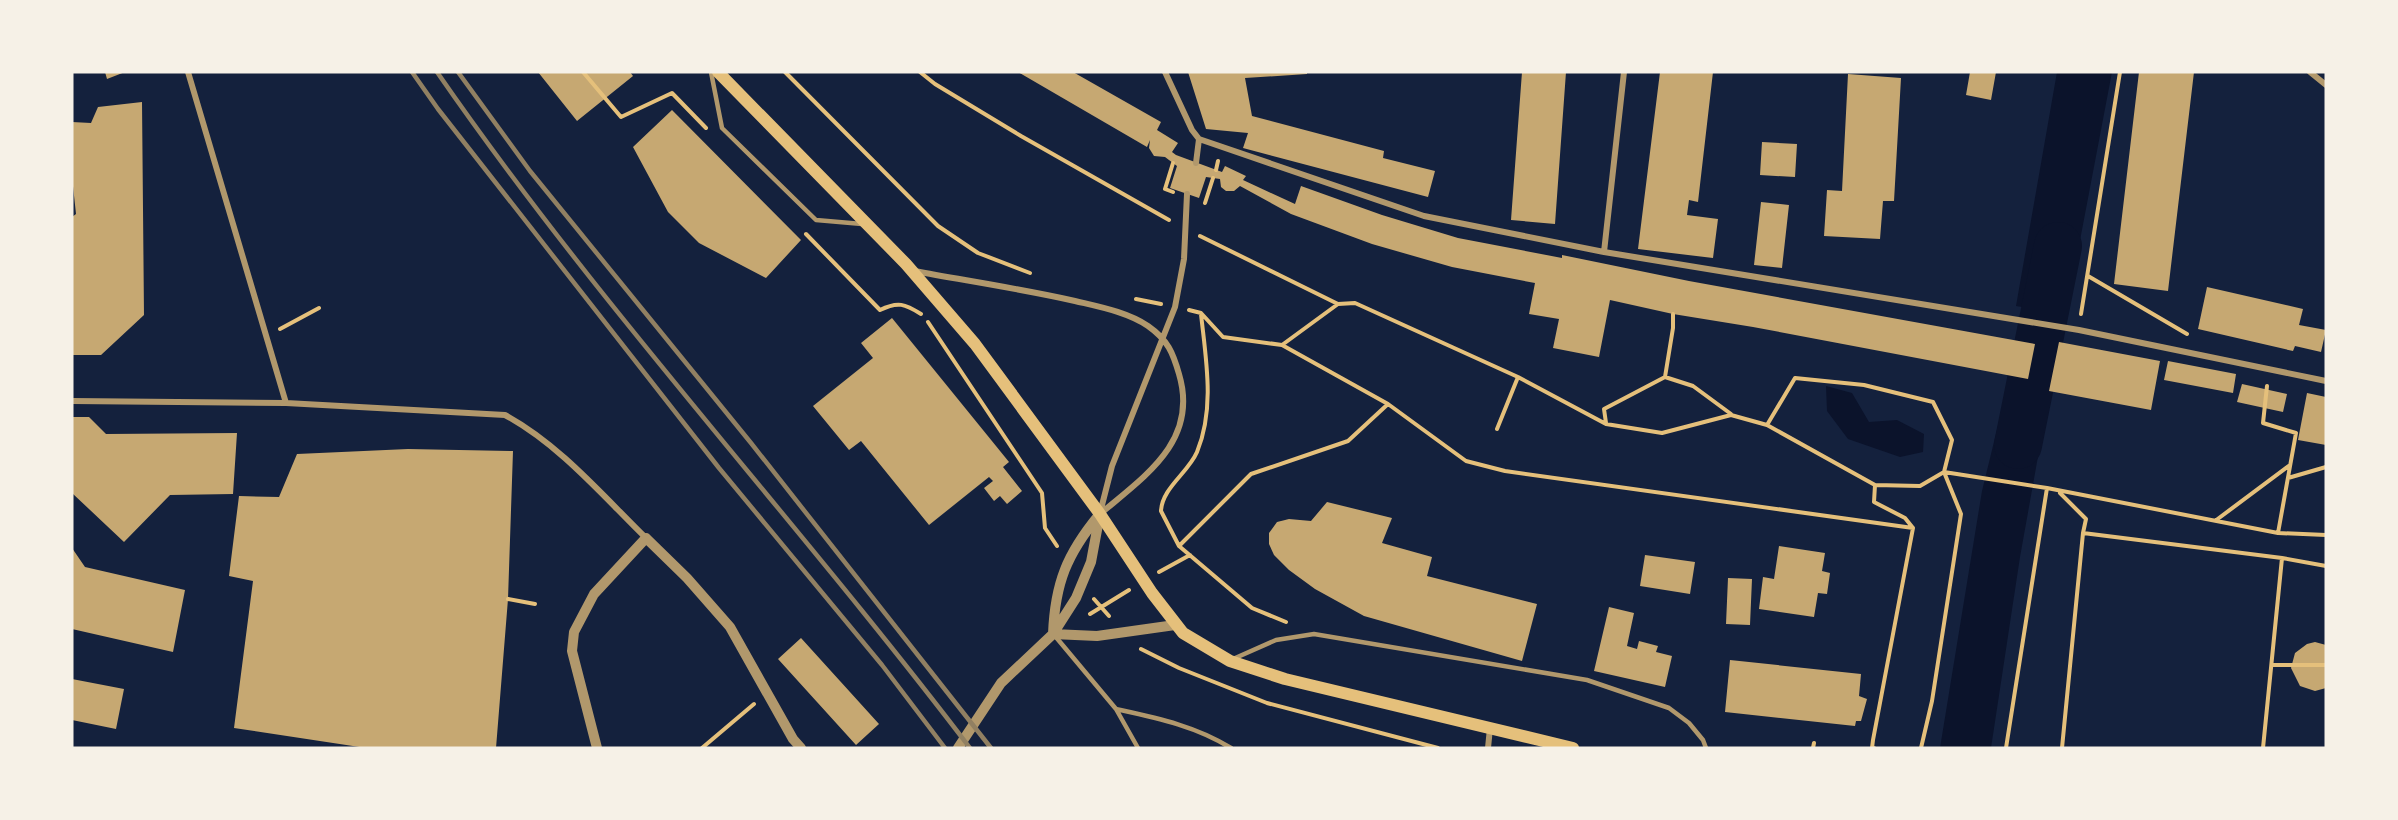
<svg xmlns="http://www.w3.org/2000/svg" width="2398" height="820" font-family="Barlow,sans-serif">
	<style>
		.water { fill: #0b132b }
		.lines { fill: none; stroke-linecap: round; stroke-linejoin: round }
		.river { stroke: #0b132b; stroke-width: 48 }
		.building { fill: #c6a872 }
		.path { stroke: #e5c07b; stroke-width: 4 }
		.service { stroke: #b1986c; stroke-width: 4.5 }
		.minor { stroke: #b1986c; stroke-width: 6 }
		.tertiary { stroke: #b1986c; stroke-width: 10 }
		.secondary { stroke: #e5c07b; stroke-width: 12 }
		.rail { stroke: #918062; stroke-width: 4.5 }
	</style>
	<rect width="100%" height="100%" fill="#14213d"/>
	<path class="water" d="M 2057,72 L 2112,72 L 2066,314 L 2016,306 Z
		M 2010,376 L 2051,384 L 2020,557 L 1991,748 L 1940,748 L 1982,491 Z
		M 1826,386 L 1852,393 L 1869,422 L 1897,420 L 1924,434 L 1923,452 L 1900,457 L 1848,439 L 1827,411 Z"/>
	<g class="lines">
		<path class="river" d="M 2018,445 L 2058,246"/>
	</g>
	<path class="building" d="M 105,72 L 125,72 L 107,79 Z
		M 538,72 L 630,72 L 633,76 L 577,121 Z
		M 1018,72 L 1073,72 L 1161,122 L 1157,130 L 1178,143 L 1172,152 L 1176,155 L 1222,172 L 1225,166 L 1246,176 L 1243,180 L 1295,204 L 1301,186 L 1382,215 L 1458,238 L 1562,258 L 1562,255 L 1689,281 L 2035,344 L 2028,379 L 1753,327 L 1673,314 L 1610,300 L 1599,357 L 1553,348 L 1559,319 L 1529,314 L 1535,283 L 1452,267 L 1372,244 L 1291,214 L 1240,186 L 1234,191 L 1226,191 L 1221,187 L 1220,179 L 1206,177 L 1199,198 L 1170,188 L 1177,166 L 1165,157 L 1154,156 L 1149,148 L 1150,140 L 1147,147 Z
		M 1188,72 L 1307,72 L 1307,74 L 1245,78 L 1252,116 L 1384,151 L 1383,158 L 1435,171 L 1428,197 L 1243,148 L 1248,133 L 1206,129 Z
		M 1522,72 L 1566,72 L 1555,224 L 1511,220 Z
		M 1660,72 L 1713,72 L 1698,202 L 1689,200 L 1687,215 L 1718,219 L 1713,258 L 1638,249 Z
		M 1970,72 L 1996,72 L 1991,100 L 1966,95 Z
		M 2139,72 L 2194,72 L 2168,291 L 2114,284 Z
		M 1848,74 L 1901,78 L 1894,201 L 1883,201 L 1880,239 L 1824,236 L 1827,190 L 1842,191 Z
		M 142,102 L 144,315 L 101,355 L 72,355 L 72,217 L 76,214 L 72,177 L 72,122 L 91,123 L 98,107 Z
		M 672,110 L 801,240 L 766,278 L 699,243 L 668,212 L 633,147 Z
		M 1762,142 L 1797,144 L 1795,177 L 1760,175 Z
		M 1761,202 L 1789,205 L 1782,268 L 1754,265 Z
		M 2207,287 L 2303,309 L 2299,325 L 2326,330 L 2321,352 L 2295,346 L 2293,351 L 2198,329 Z
		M 892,318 L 1009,462 L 1003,467 L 1022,491 L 1007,504 L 1000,496 L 994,501 L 984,488 L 993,481 L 989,477 L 929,525 L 861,441 L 849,450 L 813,406 L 873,358 L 861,343 Z
		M 2059,342 L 2160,361 L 2151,410 L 2049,391 Z
		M 2168,361 L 2236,374 L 2233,393 L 2164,380 Z
		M 2242,384 L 2287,394 L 2283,412 L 2237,402 Z
		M 2307,393 L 2326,397 L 2326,445 L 2298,440 Z
		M 72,417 L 89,417 L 106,434 L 237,433 L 233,494 L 170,495 L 124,542 L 72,493 Z
		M 408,449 L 513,451 L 508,599 L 496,748 L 366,748 L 234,728 L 253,581 L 229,576 L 239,496 L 279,497 L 297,454 Z
		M 1327,502 L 1392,518 L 1382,543 L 1432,557 L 1427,576 L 1537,604 L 1522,661 L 1364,616 L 1315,589 L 1289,570 L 1274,555 L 1269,544 L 1269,533 L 1277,522 L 1289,519 L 1311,521 Z
		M 1779,546 L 1825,553 L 1822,571 L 1830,573 L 1827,594 L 1818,593 L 1814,617 L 1759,609 L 1763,577 L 1774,579 Z
		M 72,548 L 85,567 L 185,590 L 173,652 L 72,629 Z
		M 1645,555 L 1695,562 L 1690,594 L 1640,586 Z
		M 1728,578 L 1752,579 L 1750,625 L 1726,624 Z
		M 1609,607 L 1634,613 L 1627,646 L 1637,649 L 1639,641 L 1658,646 L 1656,652 L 1672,656 L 1665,687 L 1594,671 Z
		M 801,638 L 879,724 L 856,745 L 778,659 Z
		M 2315,642 L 2326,645 L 2326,688 L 2315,691 L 2300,686 L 2291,668 L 2295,653 L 2307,644 Z
		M 1730,660 L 1861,674 L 1859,696 L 1867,699 L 1861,721 L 1856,721 L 1855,726 L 1725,712 Z
		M 72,679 L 124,689 L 116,729 L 72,720 Z"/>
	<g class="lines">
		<path class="path" d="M 583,72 L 621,117 L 672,93 L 706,128
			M 785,72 L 938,226 L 978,253 L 1030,273
			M 920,72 L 935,84 L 1021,136 L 1169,220
			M 1173,163 L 1165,189 L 1173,192
			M 1216,170 L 1218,161
			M 1205,203 L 1213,178
			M 806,234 L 880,310 C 898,301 905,304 921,314
			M 1200,236 L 1338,304 L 1355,303 L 1518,377 L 1606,424 L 1662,433 L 1731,415 L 1767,425 L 1875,485 L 1920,486 L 1944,472 L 2047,488 L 2278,533 L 2326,535
			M 2088,276 L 2187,334
			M 1136,299 L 1161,304
			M 1189,310 L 1201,313 L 1223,337 L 1282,345 L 1388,404 L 1466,461 L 1505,471 L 1913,528 L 1873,740 L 1872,748 L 1874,748
			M 1201,314 C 1206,360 1215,408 1197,452 C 1188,473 1162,488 1161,511 L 1179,546 L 1252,608 L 1286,622
			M 2081,314 L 2120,72
			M 928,322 L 1042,493 L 1045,528 L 1057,546
			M 280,329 L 319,308
			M 1282,345 L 1338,304
			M 1665,377 L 1673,328 L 1673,314
			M 2267,386 L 2263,423 L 2296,433 L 2278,533
			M 1606,423 L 1604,409 L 1665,377 L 1693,386 L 1731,414
			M 1767,425 L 1795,378 L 1864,385 L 1933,402 L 1952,440 L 1944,472 L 1961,514 L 1932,701 L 1921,748
			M 1497,429 L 1518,377
			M 2288,478 L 2326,467
			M 1875,485 L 1874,502 L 1905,518 L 1913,528
			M 2060,493 L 2086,519 L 2083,533
			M 2215,521 L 2290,465
			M 1179,546 L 1251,474 L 1348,441 L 1388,404
			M 1159,572 L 1190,555
			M 508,599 L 535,604
			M 1094,599 L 1109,616
			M 1090,614 L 1129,590
			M 1141,649 L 1179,668 L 1267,703 L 1438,748
			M 2273,665 L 2326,665
			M 702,748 L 754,704
			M 1813,748 L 1814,743
			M 2006,748 L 2047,488
			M 2062,748 L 2083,533 L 2282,558 L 2326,566
			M 2263,748 L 2282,558"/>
		<path class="service" d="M 711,72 L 722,128 L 816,220 L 862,224
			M 1055,636 L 1116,709 L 1138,748
			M 1233,659 L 1276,640 L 1314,634 L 1587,680 L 1669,708 L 1689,723 L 1703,740 L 1706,748
			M 1116,709 C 1157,718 1196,726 1231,748"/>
		<path class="minor" d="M 188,72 L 286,403
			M 1165,72 L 1192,130 L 1199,139
			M 2310,72 L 2326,85
			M 1199,139 L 1424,216 L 1604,252 L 2079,330 L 2326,381
			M 1196,163 L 1199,139
			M 1604,252 L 1624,72
			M 914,271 C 968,281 1022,289 1075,301 C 1100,307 1127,312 1148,326 C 1168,340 1173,353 1179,374 C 1199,441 1145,476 1100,514
			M 72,401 L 286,403 L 505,415 C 560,445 602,495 646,538
			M 1100,513 L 1112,466 L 1175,307 L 1184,259 L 1187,194
			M 1488,748 L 1490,728"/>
		<path class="tertiary" d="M 1053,634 C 1055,583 1067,554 1099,515
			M 1053,634 L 1097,636 L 1175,625
			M 597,748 L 572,651 L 574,632 L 594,594 L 646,538 L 687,578 L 730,627 L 793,739 L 801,748
			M 958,748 L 1001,683 L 1053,634 L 1076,598 L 1091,562 L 1100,514"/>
		<path class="secondary" d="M 718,72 L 906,264 L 975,344 L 1100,514 L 1152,593 L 1183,633 L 1230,661 L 1285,679 L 1573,748"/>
		<path class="rail" d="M 412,72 L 438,109 L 719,468 L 882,665 L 945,748
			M 437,72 C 600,308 796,519 970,748
			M 458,72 L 530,171 L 751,443 L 991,748"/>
	</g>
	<rect width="2398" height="820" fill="none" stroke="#f6f1e7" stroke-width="147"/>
</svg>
